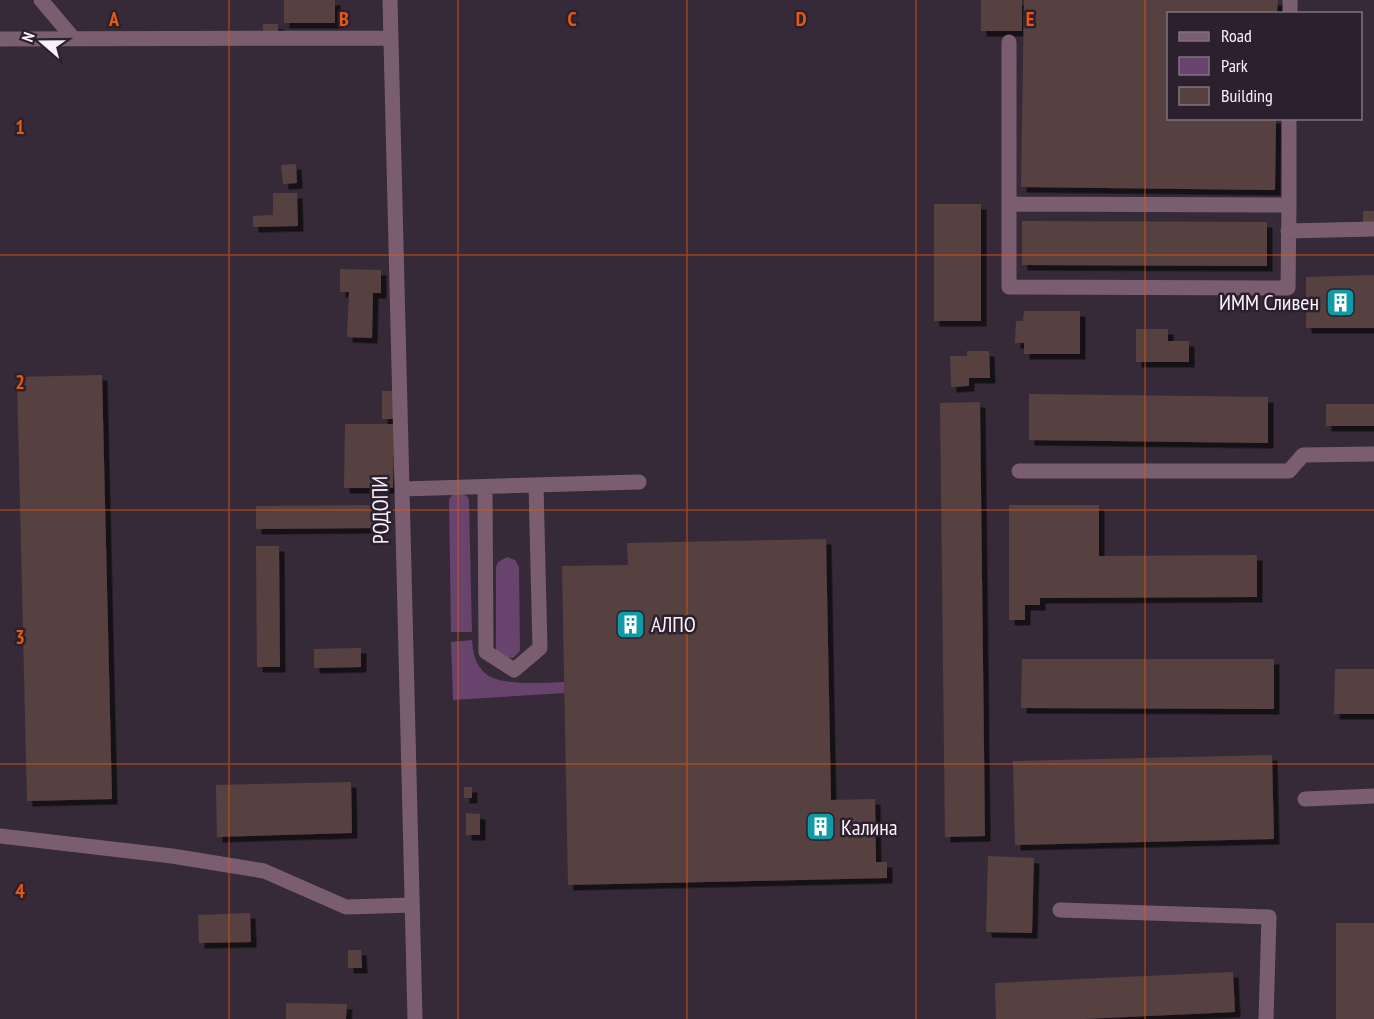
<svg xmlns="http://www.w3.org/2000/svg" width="1374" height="1019" font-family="'PT Sans Narrow',sans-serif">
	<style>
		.green { fill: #67436d }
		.building { fill: #574140; filter: url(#shadow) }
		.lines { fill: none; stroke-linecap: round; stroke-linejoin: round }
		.minor { stroke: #7a5e70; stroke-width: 15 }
		.grid { fill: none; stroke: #e8590c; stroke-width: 1.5; stroke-opacity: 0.55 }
		.labels { text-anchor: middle; stroke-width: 5; stroke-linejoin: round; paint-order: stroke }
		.poi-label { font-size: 22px; fill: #faf2fb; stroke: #2c202e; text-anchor: start }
		.street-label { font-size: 22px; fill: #faf2fb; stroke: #2c202e }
		.grid-label { font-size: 20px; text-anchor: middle; font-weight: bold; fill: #e8590c; stroke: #2c202e; stroke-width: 5; stroke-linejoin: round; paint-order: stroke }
	</style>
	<defs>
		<filter id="shadow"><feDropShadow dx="5.5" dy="5.5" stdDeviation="0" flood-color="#0009"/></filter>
	</defs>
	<rect width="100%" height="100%" fill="#362a38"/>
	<path class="green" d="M 461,493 L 468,497 L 469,502 L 472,632 L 451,632 L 449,499 L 453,494 Z
		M 507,557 L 515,560 L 519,567 L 520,651 L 513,658 L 505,657 L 496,651 L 496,567 L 498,562 Z
		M 472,640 C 473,653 475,665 486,674 C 501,686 545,683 564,682 L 565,693 L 453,700 L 451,642 Z"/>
	<path class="building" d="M 284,0 L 335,0 L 335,23 L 284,23 Z
		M 981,0 L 1022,0 L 1022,31 L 981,31 Z
		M 1024,0 L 1278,0 L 1277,14 L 1168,14 L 1168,118 L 1276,118 L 1275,190 L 1021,187 Z
		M 263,24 L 278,24 L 278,35 L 263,35 Z
		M 296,164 L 297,183 L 283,184 L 281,165 Z
		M 273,193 L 297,193 L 298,226 L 253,227 L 253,216 L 273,215 Z
		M 934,204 L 981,204 L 981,321 L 934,321 Z
		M 1363,211 L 1374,211 L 1374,224 L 1363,224 Z
		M 1022,221 L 1267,222 L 1267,266 L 1022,265 Z
		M 340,269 L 381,270 L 381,293 L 373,293 L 372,338 L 347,337 L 349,292 L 340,292 Z
		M 1374,275 L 1374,328 L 1306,328 L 1306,277 Z
		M 1024,311 L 1080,311 L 1080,354 L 1024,354 L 1024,343 L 1015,343 L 1016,321 L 1023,321 Z
		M 1136,329 L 1168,329 L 1168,341 L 1189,341 L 1189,362 L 1136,362 Z
		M 967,351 L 989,351 L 990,378 L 969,378 L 969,386 L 951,387 L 950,356 L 967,356 Z
		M 102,375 L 112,799 L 27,801 L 17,377 Z
		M 382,391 L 395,391 L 395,419 L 382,419 Z
		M 1029,394 L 1268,397 L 1268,443 L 1029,440 Z
		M 980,402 L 985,836 L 945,837 L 940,403 Z
		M 1326,404 L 1374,404 L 1374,426 L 1326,426 Z
		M 345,424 L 394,424 L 393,488 L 344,488 Z
		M 377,505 L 377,528 L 256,529 L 256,506 Z
		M 1009,505 L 1099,505 L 1099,556 L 1257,555 L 1257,597 L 1040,598 L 1040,605 L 1025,605 L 1025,620 L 1009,620 Z
		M 826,539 L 831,800 L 875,799 L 876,862 L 887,862 L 887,878 L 568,885 L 562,566 L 628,565 L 627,543 Z
		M 256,546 L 279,546 L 280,667 L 257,667 Z
		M 361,648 L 361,667 L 314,668 L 314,649 Z
		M 1022,659 L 1274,659 L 1274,709 L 1021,708 Z
		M 1335,669 L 1374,669 L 1374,714 L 1334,714 Z
		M 1272,755 L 1274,839 L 1015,845 L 1013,761 Z
		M 351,782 L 352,833 L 217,837 L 216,785 Z
		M 464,787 L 472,787 L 472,798 L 464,798 Z
		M 466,813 L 480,814 L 480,835 L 466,835 Z
		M 988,856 L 1034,858 L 1032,933 L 986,932 Z
		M 250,913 L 251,942 L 199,943 L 198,915 Z
		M 1336,923 L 1374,923 L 1374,1019 L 1336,1019 Z
		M 348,950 L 361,950 L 362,968 L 348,968 Z
		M 1233,972 L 1235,1012 L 1083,1019 L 996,1019 L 995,983 Z
		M 286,1003 L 347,1004 L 346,1019 L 286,1019 Z"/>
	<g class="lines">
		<path class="minor" d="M 41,0 L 74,39
			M 390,0 L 415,1019
			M 1290,14 L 1290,0
			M 0,39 L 391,38
			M 1009,204 L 1289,205 L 1288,288 L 1009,287 Z
			M 1009,204 L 1009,42
			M 1289,205 L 1289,118
			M 1288,231 L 1374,229
			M 1019,471 L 1289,471 L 1303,455 L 1374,454
			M 485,487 L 486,652 L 514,670 L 540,648 L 536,485
			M 402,489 L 639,482
			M 1305,799 L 1374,796
			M 0,836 L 172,856 L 264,871 L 346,907 L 412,905
			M 1060,910 L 1269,917 L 1266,1019"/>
	</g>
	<path class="grid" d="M 229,0 L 229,1019M 458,0 L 458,1019M 687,0 L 687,1019M 916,0 L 916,1019M 1145,0 L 1145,1019M 0,255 L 1374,255M 0,510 L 1374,510M 0,764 L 1374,764"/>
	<defs>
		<symbol id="building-square" viewBox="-11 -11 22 22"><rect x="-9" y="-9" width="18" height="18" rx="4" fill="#0f9aa8" stroke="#2c202e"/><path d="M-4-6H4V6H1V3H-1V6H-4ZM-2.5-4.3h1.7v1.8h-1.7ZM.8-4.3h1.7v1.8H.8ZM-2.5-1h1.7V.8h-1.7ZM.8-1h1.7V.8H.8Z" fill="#fff"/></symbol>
	</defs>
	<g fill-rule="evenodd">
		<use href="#building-square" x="1324" y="286" width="33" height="33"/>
		<use href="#building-square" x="614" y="608" width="33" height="33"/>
		<use href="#building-square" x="804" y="810" width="33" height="33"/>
	</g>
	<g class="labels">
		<g class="poi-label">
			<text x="1319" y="310" text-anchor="end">ИММ Сливен</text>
			<text x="651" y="632">АЛПО</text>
			<text x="841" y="835">Калина</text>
		</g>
		<g class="street-label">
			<text transform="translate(380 510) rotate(-91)" y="8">РОДОПИ</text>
		</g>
	</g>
	<g class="grid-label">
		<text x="114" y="26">A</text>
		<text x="344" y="26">B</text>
		<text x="572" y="26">C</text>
		<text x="801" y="26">D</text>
		<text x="1030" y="26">E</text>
		<text x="20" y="134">1</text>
		<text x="20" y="389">2</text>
		<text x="20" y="644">3</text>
		<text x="20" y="898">4</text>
	</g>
	<rect x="1167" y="12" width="195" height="108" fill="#2c202e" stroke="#7e7480" stroke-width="1.5"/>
	<rect x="1179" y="32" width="30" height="9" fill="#7a5e70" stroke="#7e7480" stroke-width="1.5"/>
	<text x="1221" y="42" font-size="18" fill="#faf2fb">Road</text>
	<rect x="1179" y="57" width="30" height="18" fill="#67436d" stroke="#7e7480" stroke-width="1.5"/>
	<text x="1221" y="72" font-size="18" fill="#faf2fb">Park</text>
	<rect x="1179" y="87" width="30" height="18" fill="#574140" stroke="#7e7480" stroke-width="1.5"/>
	<text x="1221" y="102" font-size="18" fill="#faf2fb">Building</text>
	<g transform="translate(42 42) rotate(290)" stroke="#2c202e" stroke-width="4.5" paint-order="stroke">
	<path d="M0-4.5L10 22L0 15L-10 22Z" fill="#faf2fb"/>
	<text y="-9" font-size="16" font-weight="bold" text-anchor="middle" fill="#faf2fb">N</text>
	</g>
</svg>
